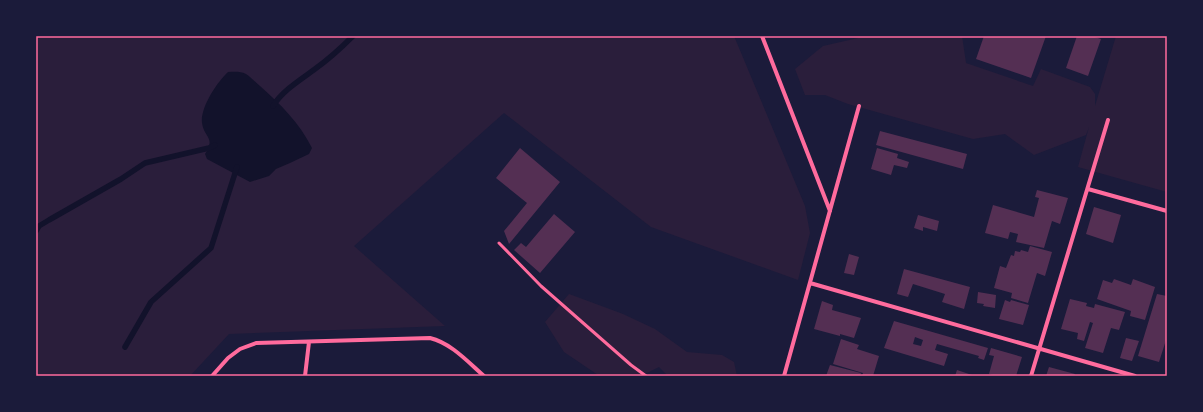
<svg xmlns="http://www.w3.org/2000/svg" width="1203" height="412" font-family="'Zilla Slab',serif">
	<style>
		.green { fill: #2a1e3b }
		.water { fill: #12122b }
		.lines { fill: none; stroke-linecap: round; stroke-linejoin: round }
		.stream { stroke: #12122b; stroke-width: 5.5 }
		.building { fill: #542f53; fill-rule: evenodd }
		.service { stroke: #ff6b9d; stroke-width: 3 }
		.minor { stroke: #ff6b9d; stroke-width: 4 }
		.neatline { fill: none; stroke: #ff6b9d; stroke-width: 1.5 }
	</style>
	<rect width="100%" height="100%" fill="#1b1b3a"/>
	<path class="green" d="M 36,36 L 734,36 L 805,206 L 810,233 L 798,280 L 651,227 L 504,113 L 354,246 L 445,326 L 229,334 L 190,376 L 36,376 Z
		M 860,36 L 962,36 L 966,63 L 1033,86 L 1041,69 L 1090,87 L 1095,94 L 1095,106 L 1116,36 L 1167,36 L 1167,192 L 1078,167 L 1089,127 L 1086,135 L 1034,155 L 1005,134 L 973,139 L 848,104 L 825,95 L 805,95 L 795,69 L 823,46 L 858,38 Z
		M 569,294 L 623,314 L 655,329 L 687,352 L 722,355 L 734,362 L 737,376 L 668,376 L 659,367 L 641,376 L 598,375 L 564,352 L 545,322 Z"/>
	<path class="water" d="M 228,72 C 234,72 240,71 246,74 C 251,77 256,83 260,86 C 281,105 299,122 312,148 L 309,154 L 290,163 L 276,169 L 269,176 L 250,182 L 207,159 L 205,154 C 216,137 204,138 202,123 C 200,108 217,82 228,72 Z"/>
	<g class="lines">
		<path class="stream" d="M 273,106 C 282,91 300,80 315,69 C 329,59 341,48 353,36
			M 36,231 L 39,226 L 49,220 L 121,179 L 145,163 L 209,148 L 215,145
			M 125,347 L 151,302 L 211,248 L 237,167"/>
	</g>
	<path class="building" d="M 984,36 L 1046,36 L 1031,78 L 976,59 Z
		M 1077,36 L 1092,36 L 1101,39 L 1088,76 L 1066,68 Z
		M 880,131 L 967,154 L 963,169 L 876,145 Z
		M 520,148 L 560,182 L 509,244 L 504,231 L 527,203 L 496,178 Z
		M 877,148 L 898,154 L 897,158 L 909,162 L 907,168 L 894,165 L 891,175 L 871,169 Z
		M 1037,190 L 1068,198 L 1060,224 L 1052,221 L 1044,248 L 1016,242 L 1018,234 L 1010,232 L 1008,239 L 985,233 L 993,205 L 1034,217 L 1039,198 L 1035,197 Z
		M 1094,207 L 1121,215 L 1113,243 L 1086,234 Z
		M 554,214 L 575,232 L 540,273 L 514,250 L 521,243 L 526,247 Z
		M 918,215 L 939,221 L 937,231 L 923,227 L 923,231 L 914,228 Z
		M 1030,246 L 1052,252 L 1045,276 L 1037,273 L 1028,303 L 1011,298 L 1012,293 L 994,288 L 1000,266 L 1006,268 L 1011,255 L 1014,256 L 1015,251 L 1020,252 L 1021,250 L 1028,252 Z
		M 849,254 L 859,257 L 854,275 L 844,273 Z
		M 904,269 L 970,287 L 964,309 L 942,302 L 945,294 L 913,284 L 908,297 L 897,294 Z
		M 1114,279 L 1131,285 L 1133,279 L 1155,287 L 1145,320 L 1130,316 L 1131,311 L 1097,299 L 1103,280 L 1112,283 Z
		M 978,292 L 996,295 L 995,308 L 983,306 L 984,304 L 977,303 Z
		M 1157,294 L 1167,296 L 1167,337 L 1159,362 L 1138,356 Z
		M 1070,299 L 1087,303 L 1086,306 L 1094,308 L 1095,304 L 1125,312 L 1119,330 L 1111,328 L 1103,353 L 1085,348 L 1093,323 L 1090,322 L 1084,341 L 1077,339 L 1078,333 L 1061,329 Z
		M 1005,300 L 1010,302 L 1011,300 L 1029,305 L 1023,325 L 999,319 Z
		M 822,301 L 833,305 L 832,310 L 861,318 L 854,338 L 840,334 L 840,336 L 814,329 Z
		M 894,321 L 988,348 L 984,360 L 978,358 L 979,356 L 937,344 L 935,350 L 948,354 L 944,366 L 884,348 ZM 915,337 L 923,340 L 921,346 L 913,344 Z
		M 1126,338 L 1139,341 L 1132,361 L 1120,358 Z
		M 841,339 L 859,345 L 857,349 L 879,356 L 873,376 L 862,376 L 863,373 L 833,364 Z
		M 991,348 L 1022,357 L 1016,376 L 996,376 L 989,374 L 994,356 L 989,355 Z
		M 830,365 L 861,373 L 860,376 L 826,376 Z
		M 1049,367 L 1075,374 L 1074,376 L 1046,376 Z
		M 957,370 L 975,376 L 955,376 Z"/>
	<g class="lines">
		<path class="service" d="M 499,243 L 541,286 L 631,365 L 646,376"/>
		<path class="minor" d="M 762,36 L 830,211
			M 1088,189 L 1167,211
			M 810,283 L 1135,376
			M 212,376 L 228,358 L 240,349 L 256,343 L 430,338 C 451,343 468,362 484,376
			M 305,376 L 309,342
			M 784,376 L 859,106
			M 1031,376 L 1108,120"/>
	</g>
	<rect width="1203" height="412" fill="none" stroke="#1b1b3a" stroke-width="74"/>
	<rect x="37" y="37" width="1129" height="338" class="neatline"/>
</svg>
